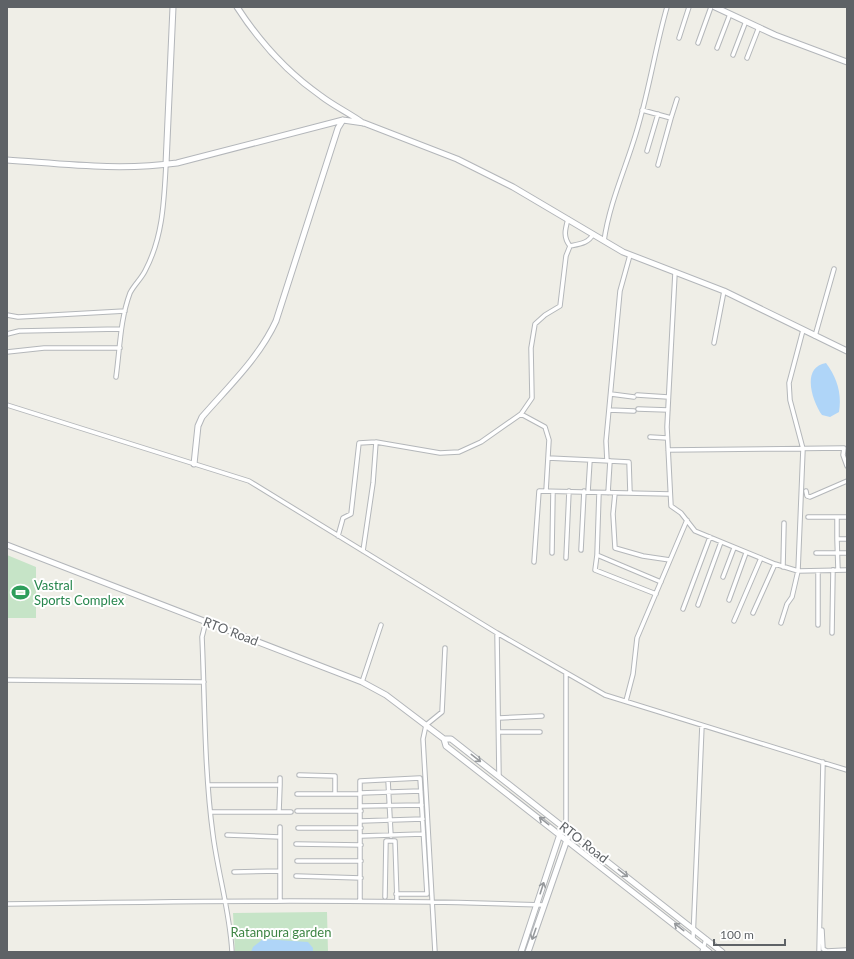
<svg xmlns="http://www.w3.org/2000/svg" width="854" height="959" font-family="Lato,sans-serif">
	<style>
		.green { fill: #c6e4c7 }
		.water { fill: #afd5f8 }
		.lines { fill: none; stroke-linecap: round; stroke-linejoin: round }
		.street-casing { stroke: #b4b7ba; stroke-width: 5.5 }
		.secondary-casing { stroke: #b3b6ba; stroke-width: 7 }
		.street { stroke: #fff; stroke-width: 3.5 }
		.secondary { stroke: #fff; stroke-width: 5 }
		.oneway { stroke: #96999c }
		.labels { text-anchor: middle; stroke-width: 4; stroke-linejoin: round; paint-order: stroke }
		.leisure-label { font-size: 13px; fill: #27864d; stroke: #fff; text-anchor: start }
		.street-label { font-size: 13px; fill: #5e6266; stroke: #fff }
		.park-label { font-size: 13px; fill: #3e8544; stroke: #fff }
	</style>
	<rect width="100%" height="100%" fill="#efeee7"/>
	<path class="green" d="M 7,555 L 36,567 L 36,618 L 7,618 Z
		M 327,912 L 328,952 L 235,952 L 233,913 Z"/>
	<path class="water" d="M 826,363 C 837,378 842,393 839,412 L 830,417 L 822,415 C 812,401 801,367 826,363 Z
		M 263,939 L 308,942 L 313,948 L 313,952 L 251,952 L 253,947 Z"/>
	<g class="lines">
		<defs>
			<path id="street" d="M 679,38 L 689,7
				M 698,43 L 711,7
				M 717,48 L 730,14
				M 733,55 L 746,21
				M 747,58 L 759,27
				M 642,110 L 671,118 L 677,99
				M 647,151 L 658,114
				M 658,165 L 671,118
				M 568,219 C 565,230 563,237 570,246
				M 604,241 C 610,199 628,164 639,123 C 650,85 656,45 667,7
				M 675,273 L 667,427 L 671,506 L 681,513 L 695,531 L 775,564 L 798,571 L 847,570
				M 7,315 L 18,317 L 125,311
				M 7,334 L 19,331 L 120,329
				M 815,336 L 834,269
				M 714,343 L 724,291
				M 7,352 L 44,348 L 120,348
				M 116,377 C 120,348 120,320 130,293 C 134,285 141,279 145,271 C 163,237 164,201 166,164
				M 611,394 L 634,397
				M 637,395 L 668,397
				M 7,405 L 249,481 L 497,633 L 605,695 L 847,770
				M 638,409 L 668,410
				M 609,410 L 634,411
				M 521,414 L 545,427 L 549,440 L 546,491
				M 650,437 L 667,438
				M 376,442 L 440,453 L 459,452 L 481,442 L 521,414 L 532,398 L 531,348 L 535,324 L 545,315 L 560,306 L 566,256 L 570,246 C 580,244 589,243 593,234
				M 668,450 L 844,448 L 843,455 L 847,466
				M 548,458 L 590,460 L 588,492
				M 590,460 L 629,462 L 630,493
				M 607,461 L 606,441 L 620,291 L 630,255
				M 806,491 L 807,496 L 810,497 L 847,481
				M 599,493 L 597,555 L 661,582
				M 608,493 L 610,461
				M 615,493 L 613,514 L 615,548 L 643,556 L 670,560
				M 808,517 L 837,517 L 837,539
				M 837,517 L 847,517
				M 338,536 L 343,518 L 351,514 L 359,443 L 376,442 L 373,483 L 363,551
				M 581,550 L 584,491
				M 552,553 L 553,492
				M 816,553 L 847,553
				M 597,555 L 595,570 L 656,594
				M 566,558 L 569,491
				M 534,562 L 539,491 L 670,494
				M 783,567 L 784,523
				M 838,570 L 837,539 L 847,539
				M 818,571 L 818,625
				M 723,577 L 734,548
				M 729,600 L 746,553
				M 698,605 L 721,542
				M 683,609 L 710,537
				M 753,613 L 775,564
				M 206,621 L 202,637 C 205,702 204,769 213,835 C 218,874 230,912 232,952
				M 734,621 L 761,558
				M 781,623 L 787,604 L 792,597 L 798,571 L 803,449 L 790,400 L 789,383 L 803,330
				M 497,633 L 499,777
				M 832,633 L 833,570
				M 566,673 L 566,828
				M 7,680 L 204,682
				M 362,682 L 381,625
				M 626,701 L 633,674 L 637,638 L 687,520
				M 499,718 L 542,716
				M 499,732 L 540,732
				M 299,775 L 335,776 L 335,794 L 361,794
				M 388,780 L 391,836
				M 208,785 L 280,785 L 280,778
				M 280,785 L 279,812 L 291,812
				M 360,793 L 421,791
				M 297,794 L 335,794
				M 361,806 L 422,805
				M 297,811 L 361,811
				M 211,812 L 279,812
				M 361,821 L 423,819
				M 298,828 L 361,828
				M 227,835 L 280,837
				M 361,836 L 423,834
				M 296,844 L 361,845
				M 297,861 L 361,861
				M 234,872 L 280,871 L 280,827
				M 296,876 L 361,878
				M 385,897 L 386,841 L 395,841 L 397,901
				M 280,900 L 280,871
				M 360,901 L 360,781 L 420,778 L 427,894 L 396,894
				M 7,904 C 186,901 365,899 544,905
				M 822,930 L 823,949 L 827,951 L 847,950
				M 693,939 L 702,725
				M 435,952 L 423,739 L 426,725 L 442,712 L 445,648
				M 702,952 L 706,939
				M 819,952 L 823,762"/>
			<path id="secondary" d="M 237,7 C 259,41 288,73 321,96 C 334,106 349,113 363,123
				M 715,7 L 775,35 L 847,62
				M 7,160 C 65,164 119,171 177,163 L 343,120 L 364,123 L 457,159 L 513,187 L 623,252 L 724,291 L 847,351
				M 166,164 L 173,7
				M 194,464 L 198,426 L 202,417 C 228,387 259,358 276,321 L 338,128 L 343,120
				M 7,545 L 362,682 L 386,695 L 444,739 L 446,746 L 709,952
				M 444,739 L 451,739 L 722,952
				M 521,952 L 561,831
				M 528,952 L 570,831"/>
		</defs>
		<use href="#street" class="street-casing"/>
		<use href="#secondary" class="secondary-casing"/>
		<use href="#street" class="street"/>
		<use href="#secondary" class="secondary"/>
	</g>
	<defs><path id="oneway-shaft" d="M-6 0H5M1.5-3L5.5 0L1.5 3" fill="none" stroke-width="1.6" stroke-linecap="round" stroke-linejoin="round"/></defs>
	<g class="oneway">
		<use href="#oneway-shaft" transform="translate(476 758) rotate(38)"/>
		<use href="#oneway-shaft" transform="translate(544 821) rotate(-142)"/>
		<use href="#oneway-shaft" transform="translate(623 873) rotate(38)"/>
		<use href="#oneway-shaft" transform="translate(542 888) rotate(-72)"/>
		<use href="#oneway-shaft" transform="translate(679 927) rotate(-142)"/>
		<use href="#oneway-shaft" transform="translate(534 934) rotate(109)"/>
	</g>
	<defs>
		<symbol id="stadium-bare" viewBox="-9 -9 18 18"><path d="M0-5a6.5 5 0 1 0 0 10a6.5 5 0 1 0 0-10ZM-3.5-1.8h7v3.6h-7Z" fill="#2e9e5b" stroke="#fff" stroke-width="2.5" paint-order="stroke"/></symbol>
	</defs>
	<g fill-rule="evenodd">
		<use href="#stadium-bare" x="8" y="580" width="25" height="25"/>
	</g>
	<g class="labels">
		<g class="leisure-label">
			<text x="34" y="590">Vastral<tspan x="34" dy="15">Sports Complex</tspan></text>
		</g>
		<g class="street-label">
			<text transform="translate(231 631) rotate(21)" y="5">RTO Road</text>
			<text transform="translate(584 842) rotate(38)" y="5">RTO Road</text>
		</g>
		<g class="park-label">
			<text x="281" y="937">Ratanpura garden</text>
		</g>
	</g>
	<rect width="854" height="959" fill="none" stroke="#5e6266" stroke-width="16"/>
	<path d="M714 939v6h71v-6" fill="none" stroke="#5e6266" stroke-width="2"/>
	<text x="720" y="939" font-size="12" fill="#5e6266" stroke="#ffffff" stroke-width="3" paint-order="stroke">100 m</text>
</svg>
